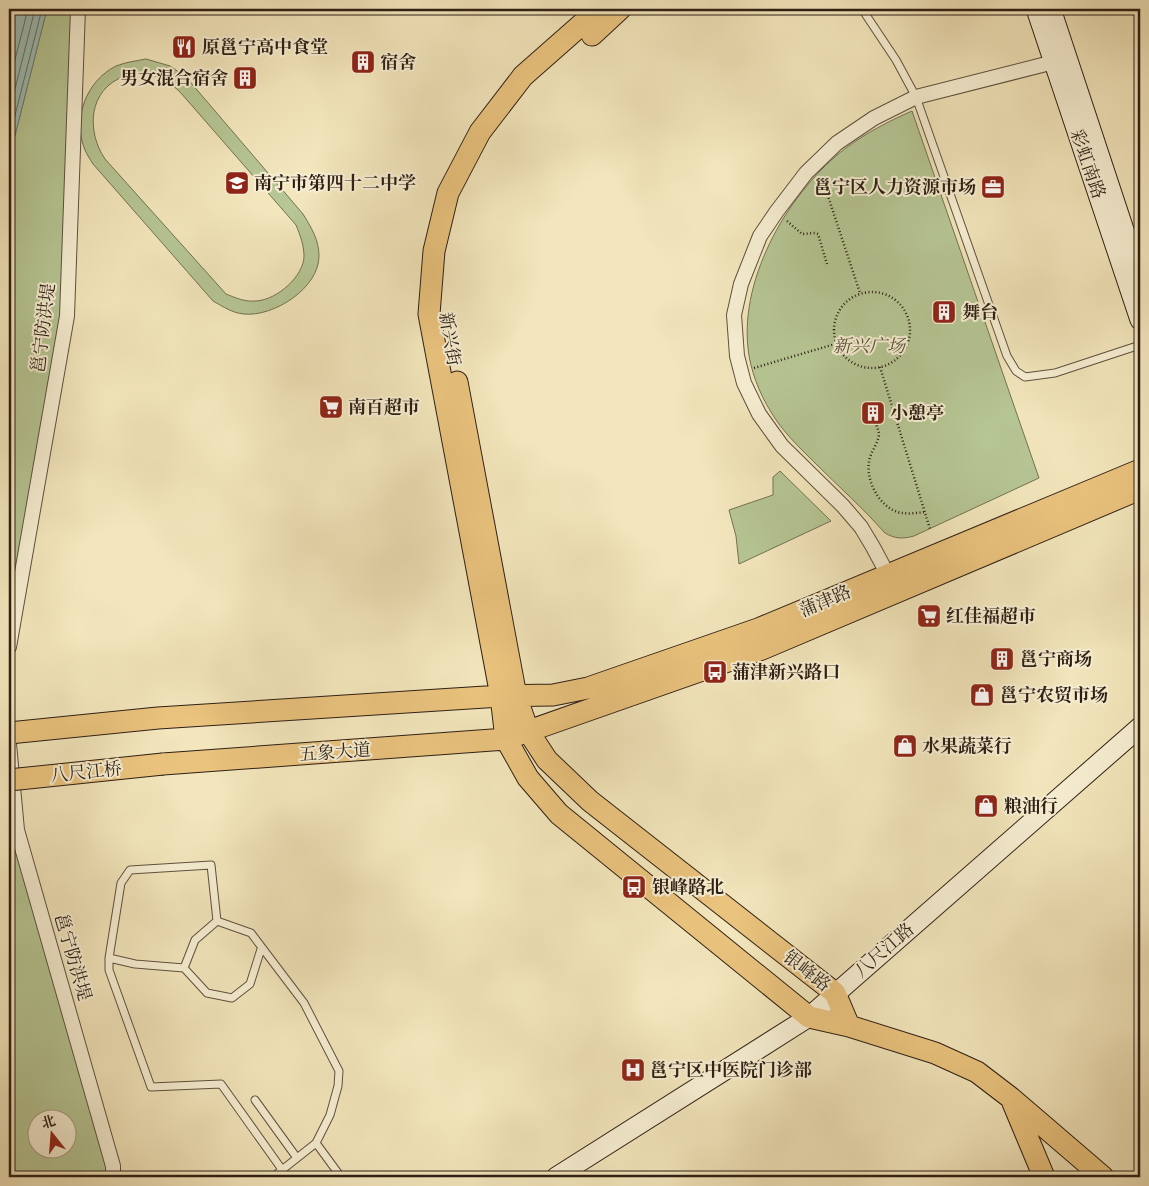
<svg xmlns="http://www.w3.org/2000/svg" width="1149" height="1186" font-family="'IM FELL French Canon','Noto Serif SC',serif">
	<style>
		.green { fill: #b6c694; stroke: #727254; fill-rule: evenodd }
		.water { fill: #9cbeb5; stroke: #707e75 }
		.lines { fill: none; stroke-linecap: round; stroke-linejoin: round }
		.shore { stroke: #646e65; stroke-width: 1 }
		.lane-casing { stroke: #5e513f; stroke-width: 9 }
		.street-casing { stroke: #5e513f; stroke-width: 16 }
		.secondary-casing { stroke: #2d1f15; stroke-width: 21 }
		.primary-casing { stroke: #2d1f15; stroke-width: 23 }
		.path { stroke: #2d1f15; stroke-width: 2.5; stroke-dasharray: 1 2.5; stroke-linecap: butt }
		.lane { stroke: #f7efd3; stroke-width: 7 }
		.street { stroke: #f7efd3; stroke-width: 14 }
		.secondary { stroke: #f7efd3; stroke-width: 19 }
		.primary { stroke: #eac37e; stroke-width: 21 }
		.primary-bridge-casing { stroke: #2d1f15; stroke-width: 23; stroke-linecap: butt }
		.primary-bridge { stroke: #eac37e; stroke-width: 21 }
		.labels { text-anchor: middle; stroke-width: 4; stroke-linejoin: round; paint-order: stroke }
		.poi-label { font-size: 18px; font-weight: bold; fill: #2d1f15; stroke: #f7efd3; text-anchor: start }
		.street-label { font-size: 18px; fill: #2d1f15; stroke: #f7efd3 }
		.park-label { font-size: 18px; font-style: italic; fill: #56513b; stroke: #f7efd3 }
	</style>
	<rect width="100%" height="100%" fill="#f3e6bc"/>
	<filter id="stains"><feTurbulence type="fractalNoise" baseFrequency=".004" numOctaves="4"/><feColorMatrix values="0 0 0 0 .2 0 0 0 0 .09 0 0 0 0 .02 0 0 0 .5 -.17"/></filter>
	<radialGradient id="worn" r=".72"><stop offset=".6" stop-color="#630" stop-opacity="0"/><stop offset="1" stop-color="#630" stop-opacity=".3"/></radialGradient>
	<path class="green" d="M 47,9 L 78,9 L 67,316 L 9,647 L 9,159 Z
		M 146,59 L 170,66 L 186,77 L 303,214 C 311,227 319,240 319,256 C 319,288 274,317 244,314 C 232,313 224,307 213,301 L 93,164 C 90,159 87,155 85,150 C 72,119 86,81 116,66 C 126,62 136,61 146,59 ZM 140,73 C 159,75 166,79 180,92 L 296,225 C 300,235 304,245 304,256 C 304,276 277,300 256,301 C 245,302 236,298 226,294 L 105,159 C 86,131 88,89 125,76 C 129,74 135,74 140,73 Z
		M 912,111 L 1039,478 L 914,536 C 903,539 895,539 885,533 C 863,508 838,486 815,463 C 799,447 782,431 771,412 C 759,393 750,369 748,348 C 740,276 790,190 846,148 C 866,133 889,121 912,111 Z
		M 780,471 L 831,521 L 739,564 L 736,536 L 729,510 L 773,495 L 773,477 Z
		M 9,744 L 17,830 L 113,1177 L 9,1177 ZM 38,1118 L 68,1118 L 68,1148 L 38,1148 Z"/>
	<path class="water" d="M 9,9 L 47,9 L 9,159 Z"/>
	<g class="lines">
		<path class="shore" d="M 9,83 L 28,9
			M 9,113 L 35,9
			M 9,139 L 42,9"/>
		<defs>
			<path id="lane" d="M 862,9 L 896,60 L 916,97 L 1007,356 L 1016,371 L 1025,377 L 1055,373 L 1140,345
				M 217,921 L 251,933 L 304,1003 L 339,1071 L 338,1086 L 330,1115 L 316,1143 L 273,1177
				M 261,949 L 250,984 L 232,998 L 207,993 L 184,968 L 195,940 L 217,921 L 211,865 L 130,870 L 121,883 L 109,958 L 109,970 L 151,1087 L 221,1084 L 283,1171
				M 109,958 L 135,964 L 184,968
				M 255,1100 L 297,1158
				M 316,1143 L 341,1177"/>
			<path id="street" d="M 888,575 L 873,547 L 861,527 L 843,506 L 782,446 L 759,414 L 744,383 L 737,356 L 734,315 L 741,284 L 760,236 L 777,211 L 806,173 L 837,143 L 874,118 L 916,97 L 1054,62
				M 9,647 L 67,316 L 78,9
				M 9,744 L 17,830 L 113,1166 L 113,1177"/>
			<path id="secondary" d="M 1036,9 L 1140,320
				M 1051,9 L 1140,278
				M 556,1177 L 809,1017 L 1140,727"/>
			<path id="primary" d="M 599,9 L 523,76 L 480,132 L 448,193 L 434,251 L 429,314 L 501,696 L 506,739 L 528,778 L 559,814 L 809,1017 L 849,1026 L 935,1053 L 977,1072 L 1011,1098 L 1103,1177
				M 592,35 L 620,9
				M 457,382 L 516,696 L 528,731 L 547,760 L 590,801 L 835,993 L 849,1026
				M 9,733 L 158,718 L 501,696 L 553,695 L 588,688 L 758,629 L 1140,470
				M 163,764 L 506,739 L 762,649 L 1140,489
				M 1013,1103 L 1044,1177"/>
		</defs>
		<use href="#lane" class="lane-casing"/>
		<use href="#street" class="street-casing"/>
		<use href="#secondary" class="secondary-casing"/>
		<use href="#primary" class="primary-casing"/>
		<path class="path" d="M 822,178 L 860,293
			M 787,221 L 802,234 L 815,233 L 818,234 L 827,264
			M834 330a38 38 0 1 1 76 0a38 38 0 1 1-76 0Z
			M 880,367 L 930,529
			M 754,368 L 835,344
			M 869,402 L 879,433 C 879,443 870,452 869,462 C 866,480 878,504 895,511 C 904,515 916,513 925,512"/>
		<use href="#lane" class="lane"/>
		<use href="#street" class="street"/>
		<use href="#secondary" class="secondary"/>
		<use href="#primary" class="primary"/>
		<defs>
			<path id="primary-bridge" d="M 9,780 L 163,764"/>
		</defs>
		<use href="#primary-bridge" class="primary-bridge-casing"/>
		<use href="#primary-bridge" class="primary-bridge"/>
	</g>
	<defs>
		<symbol id="restaurant-square" viewBox="-11 -11 22 22"><rect x="-9" y="-9" width="18" height="18" rx="4" fill="#8f2418" stroke="#f7efd3"/><path d="M-5-6h1v4h1v-4h1v4h1v-4h1v5L-1.5 .5V6h-2V.5L-5-1ZM5-6V6H3V1.5H1.5Q1.5-4 5-6Z" fill="#fff"/></symbol>
		<symbol id="building-square" viewBox="-11 -11 22 22"><rect x="-9" y="-9" width="18" height="18" rx="4" fill="#8f2418" stroke="#f7efd3"/><path d="M-4-6H4V6H1V3H-1V6H-4ZM-2.5-4.3h1.7v1.8h-1.7ZM.8-4.3h1.7v1.8H.8ZM-2.5-1h1.7V.8h-1.7ZM.8-1h1.7V.8H.8Z" fill="#fff"/></symbol>
		<symbol id="school-square" viewBox="-11 -11 22 22"><rect x="-9" y="-9" width="18" height="18" rx="4" fill="#8f2418" stroke="#f7efd3"/><path d="M0-5L7-2L0 1L-7-2ZM-4 1L0 2.5L4 1V4Q0 6-4 4Z" fill="#fff"/></symbol>
		<symbol id="office-square" viewBox="-11 -11 22 22"><rect x="-9" y="-9" width="18" height="18" rx="4" fill="#8f2418" stroke="#f7efd3"/><path d="M-6-3h4V-5.5h4V-3h4V5H-6ZM-1-4.5V-3h2v-1.5ZM-6 0V1H6V0Z" fill="#fff"/></symbol>
		<symbol id="supermarket-square" viewBox="-11 -11 22 22"><rect x="-9" y="-9" width="18" height="18" rx="4" fill="#8f2418" stroke="#f7efd3"/><path d="M-6-5.5h2.5l.6 2H6L4.5 2H-2.5L-4.4-4H-6ZM-1.5 3.2a1.3 1.3 0 1 0 .1 0ZM3 3.2a1.3 1.3 0 1 0 .1 0Z" fill="#fff"/></symbol>
		<symbol id="bus-square" viewBox="-11 -11 22 22"><rect x="-9" y="-9" width="18" height="18" rx="4" fill="#8f2418" stroke="#f7efd3"/><path d="M-5-6H5V4H4V6H2V4H-2V6H-4V4H-5ZM-3.5-4V0h7V-4ZM-3.5 1.2v1.5H-2V1.2ZM2 1.2v1.5H3.5V1.2Z" fill="#fff"/></symbol>
		<symbol id="shop-square" viewBox="-11 -11 22 22"><rect x="-9" y="-9" width="18" height="18" rx="4" fill="#8f2418" stroke="#f7efd3"/><path d="M-5-2.5h2.3a2.7 3.5 0 0 1 5.4 0H5L5.5 6h-11ZM-1.5-2.5h3a1.5 2.3 0 0 0-3 0Z" fill="#fff"/></symbol>
		<symbol id="hospital-square" viewBox="-11 -11 22 22"><rect x="-9" y="-9" width="18" height="18" rx="4" fill="#8f2418" stroke="#f7efd3"/><path d="M-5-5h3v3.5h4V-5h3V5h-3V1.5h-4V5h-3Z" fill="#fff"/></symbol>
	</defs>
	<g fill-rule="evenodd">
		<use href="#restaurant-square" x="170" y="33" width="28" height="28"/>
		<use href="#building-square" x="349" y="48" width="28" height="28"/>
		<use href="#building-square" x="231" y="64" width="28" height="28"/>
		<use href="#school-square" x="223" y="169" width="28" height="28"/>
		<use href="#office-square" x="979" y="173" width="28" height="28"/>
		<use href="#building-square" x="930" y="298" width="28" height="28"/>
		<use href="#supermarket-square" x="317" y="393" width="28" height="28"/>
		<use href="#building-square" x="859" y="399" width="28" height="28"/>
		<use href="#supermarket-square" x="915" y="602" width="28" height="28"/>
		<use href="#building-square" x="988" y="645" width="28" height="28"/>
		<use href="#bus-square" x="701" y="658" width="28" height="28"/>
		<use href="#shop-square" x="968" y="681" width="28" height="28"/>
		<use href="#shop-square" x="891" y="732" width="28" height="28"/>
		<use href="#shop-square" x="972" y="792" width="28" height="28"/>
		<use href="#bus-square" x="620" y="873" width="28" height="28"/>
		<use href="#hospital-square" x="619" y="1056" width="28" height="28"/>
	</g>
	<g class="labels">
		<g class="poi-label">
			<text x="202" y="53">原邕宁高中食堂</text>
			<text x="380" y="68">宿舍</text>
			<text x="228" y="84" text-anchor="end">男女混合宿舍</text>
			<text x="254" y="189">南宁市第四十二中学</text>
			<text x="976" y="193" text-anchor="end">邕宁区人力资源市场</text>
			<text x="962" y="318">舞台</text>
			<text x="348" y="413">南百超市</text>
			<text x="890" y="419">小憩亭</text>
			<text x="946" y="622">红佳福超市</text>
			<text x="1020" y="665">邕宁商场</text>
			<text x="732" y="678">蒲津新兴路口</text>
			<text x="1000" y="701">邕宁农贸市场</text>
			<text x="922" y="752">水果蔬菜行</text>
			<text x="1004" y="812">粮油行</text>
			<text x="652" y="893">银峰路北</text>
			<text x="650" y="1076">邕宁区中医院门诊部</text>
		</g>
		<g class="street-label">
			<text transform="translate(1088 164) rotate(71)" y="6">彩虹南路</text>
			<text transform="translate(43 328) rotate(-83)" y="6">邕宁防洪堤</text>
			<text transform="translate(450 339) rotate(81)" y="6">新兴街</text>
			<text transform="translate(825 601) rotate(-23)" y="6">蒲津路</text>
			<text transform="translate(335 752) rotate(-4)" y="6">五象大道</text>
			<text transform="translate(86 772) rotate(-6)" y="6">八尺江桥</text>
			<text transform="translate(884 950) rotate(-41)" y="6">八尺江路</text>
			<text transform="translate(73 957) rotate(74)" y="6">邕宁防洪堤</text>
			<text transform="translate(807 971) rotate(38)" y="6">银峰路</text>
		</g>
		<g class="park-label">
			<text x="869" y="352">新兴广场</text>
		</g>
	</g>
	<rect width="1149" height="1186" fill="none" stroke="#f3e6bc" stroke-width="30"/>
	<rect x="10" y="10" width="1129" height="1166" fill="none" stroke="#2d1f15" stroke-width="2.5"/>
	<rect x="15" y="15" width="1119" height="1156" fill="none" stroke="#2d1f15"/>
	<g transform="translate(52 1134) rotate(343)"><circle r="24" fill="#f7efd3" stroke="#a69c87"/>
	<path d="M0-4L9 19L0 12L-9 19Z" fill="#8f2418"/>
	<text y="-8" font-size="14" font-weight="bold" text-anchor="middle" fill="#2d1f15">北</text>
	</g>
	<rect width="100%" height="100%" filter="url(#stains)"/>
	<rect width="100%" height="100%" fill="url(#worn)"/>
</svg>
